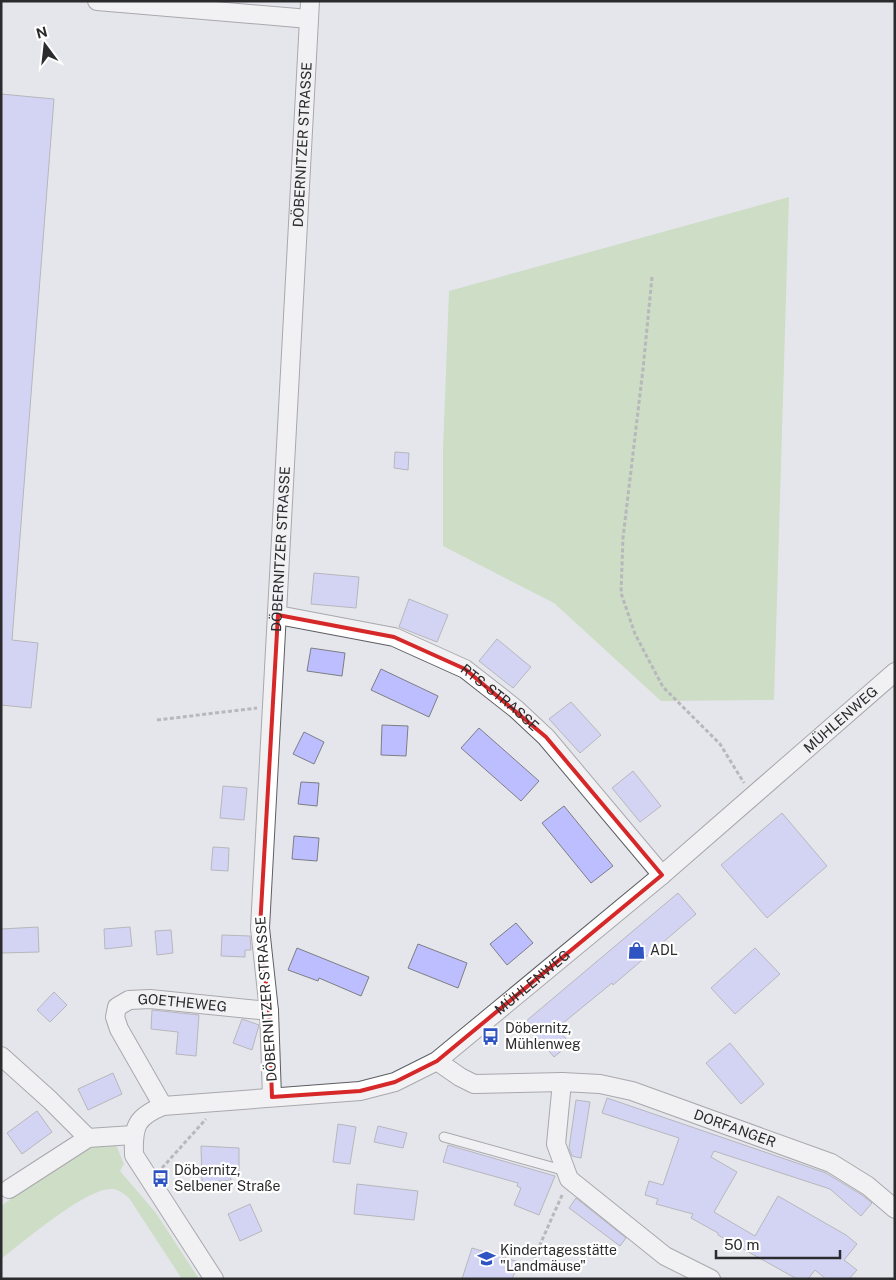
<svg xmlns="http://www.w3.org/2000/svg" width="896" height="1280" font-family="'Public Sans',sans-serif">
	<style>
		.green { fill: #b1d397 }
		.building { fill: #bdbeff; stroke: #7d7e83 }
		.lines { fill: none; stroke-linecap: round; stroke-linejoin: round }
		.lane-casing { stroke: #5d5d62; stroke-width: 11 }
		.street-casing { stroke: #5d5d62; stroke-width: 20 }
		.path { stroke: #7f7f83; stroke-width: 3; stroke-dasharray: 4 2.5; stroke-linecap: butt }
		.lane { stroke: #fff; stroke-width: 9 }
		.street { stroke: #fff; stroke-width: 18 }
		.marked { fill: none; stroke: #d62828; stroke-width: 4; stroke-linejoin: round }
		.labels { text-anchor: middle; stroke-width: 4.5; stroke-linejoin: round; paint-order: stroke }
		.street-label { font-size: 14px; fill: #2b2b2d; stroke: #fff }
		.poi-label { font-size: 14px; fill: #2b2b2d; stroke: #fff; text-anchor: start }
	</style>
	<rect width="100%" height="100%" fill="#e5e6eb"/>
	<path class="green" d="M 789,197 L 774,700 L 661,701 L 554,603 L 443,546 L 443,449 L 449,291 Z
		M 110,1142 L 117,1147 L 124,1164 L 120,1171 L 156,1213 L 199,1279 L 182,1279 L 129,1198 C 124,1194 120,1190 113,1189 C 88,1186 22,1243 1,1259 L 1,1206 L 84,1147 Z"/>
	<path class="building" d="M 1,94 L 54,99 L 12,640 L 38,643 L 31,708 L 1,705 Z
		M 395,452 L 409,453 L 408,470 L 394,468 Z
		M 314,573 L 359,577 L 356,608 L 311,604 Z
		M 409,599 L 448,615 L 437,642 L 399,627 Z
		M 497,639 L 531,667 L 513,688 L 479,661 Z
		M 311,648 L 345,653 L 342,676 L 307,671 Z
		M 381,669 L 438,696 L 429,717 L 371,690 Z
		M 571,702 L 601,735 L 580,753 L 549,719 Z
		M 382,725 L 408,726 L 406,756 L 381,755 Z
		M 479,728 L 539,781 L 521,801 L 461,748 Z
		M 304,732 L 324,742 L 314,764 L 293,754 Z
		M 633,771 L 661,806 L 640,822 L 612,788 Z
		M 301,782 L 319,783 L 317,806 L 298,804 Z
		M 223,786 L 247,788 L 244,820 L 220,818 Z
		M 564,806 L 613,866 L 591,883 L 542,823 Z
		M 782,813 L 827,866 L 767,918 L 721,865 Z
		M 294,836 L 319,838 L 317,861 L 292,859 Z
		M 213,847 L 229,848 L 228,871 L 211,870 Z
		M 678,893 L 696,914 L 613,985 L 612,983 L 557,1028 L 570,1044 L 554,1057 L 525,1022 Z
		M 516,923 L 533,943 L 507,965 L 490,944 Z
		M 38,927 L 39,952 L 1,953 L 1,929 Z
		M 130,927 L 132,946 L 105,949 L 104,929 Z
		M 171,930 L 173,953 L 157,955 L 155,931 Z
		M 222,935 L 250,936 L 251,950 L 245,950 L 245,957 L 221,956 Z
		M 418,944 L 467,963 L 458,988 L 408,968 Z
		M 297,948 L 369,977 L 361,996 L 319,978 L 318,981 L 288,970 Z
		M 755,948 L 780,974 L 735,1014 L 711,988 Z
		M 54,992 L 67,1005 L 50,1022 L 37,1010 Z
		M 152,1010 L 199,1015 L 196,1056 L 176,1054 L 178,1032 L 151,1029 Z
		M 242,1019 L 259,1025 L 252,1050 L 233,1043 Z
		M 730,1043 L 764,1084 L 741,1104 L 706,1063 Z
		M 113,1073 L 122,1094 L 88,1110 L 78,1089 Z
		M 607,1098 L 826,1173 L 862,1195 L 872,1203 L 861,1216 L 830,1189 L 714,1151 L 711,1157 L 737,1172 L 714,1212 L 755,1236 L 778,1196 L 846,1235 L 857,1244 L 844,1260 L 857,1270 L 849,1279 L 826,1279 L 815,1270 L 808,1279 L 797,1279 L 718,1235 L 718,1233 L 691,1218 L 693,1214 L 656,1204 L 658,1199 L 645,1195 L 649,1181 L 663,1185 L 679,1138 L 602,1113 Z
		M 576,1100 L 590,1102 L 581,1158 L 572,1156 L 569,1148 Z
		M 37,1111 L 52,1132 L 22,1154 L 7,1133 Z
		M 338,1124 L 356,1127 L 350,1164 L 333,1162 Z
		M 378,1126 L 407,1133 L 403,1148 L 374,1142 Z
		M 448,1145 L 555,1176 L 539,1215 L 514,1205 L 521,1188 L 517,1186 L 518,1183 L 443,1162 Z
		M 201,1146 L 239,1148 L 239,1173 L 230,1171 L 231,1180 L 202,1183 Z
		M 357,1184 L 418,1191 L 414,1220 L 354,1214 Z
		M 576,1198 L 626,1238 L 620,1246 L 569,1208 Z
		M 250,1204 L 262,1231 L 240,1241 L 228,1214 Z
		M 472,1248 L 519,1262 L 512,1279 L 462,1279 Z"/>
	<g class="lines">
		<defs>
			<path id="lane" d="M 444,1137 L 566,1171"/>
			<g id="street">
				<path d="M 97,1 L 309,19"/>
				<path id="s1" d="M 278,615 L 394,637 L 465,669 L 516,709 L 546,737 L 662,875"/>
				<path d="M 1,1056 L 50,1100 L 88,1138"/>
				<path id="s2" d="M 437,1061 L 460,1077 L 474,1084 L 562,1082 L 600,1084 L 632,1091 L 831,1163 L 868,1186 L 895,1209"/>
				<path d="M 562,1082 L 556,1144 L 569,1179 L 665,1256 L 711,1279"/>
				<path id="s3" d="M 272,1097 L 269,1011 L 260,928 L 310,1"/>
				<path id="s4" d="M 163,1106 L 119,1029 L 115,1017 L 117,1007 L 129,1000 L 150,999 L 269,1011"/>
				<path d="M 9,1189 L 88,1138 L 133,1135"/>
				<path id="s5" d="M 214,1279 L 134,1155 C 133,1126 136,1117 163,1106 L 360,1091 L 395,1082 L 437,1061 L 662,875 L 895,672"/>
			</g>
		</defs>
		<use href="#lane" class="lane-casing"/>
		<use href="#street" class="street-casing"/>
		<path class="path" d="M 652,277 L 643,369 L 623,538 L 621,593 L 635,634 L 663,687 L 720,744 L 744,783
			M 157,720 L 257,708
			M 162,1168 L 206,1119
			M 534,1258 L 563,1193"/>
		<use href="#lane" class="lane"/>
		<use href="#street" class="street"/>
	</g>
	<path d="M0 0H896V1280H0ZM 278,615 L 394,637 L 465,669 L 546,737 L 662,875 L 437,1061 L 395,1082 L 360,1091 L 272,1097 L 269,1011 L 260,928 Z" fill="#e5e6eb" fill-opacity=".55" fill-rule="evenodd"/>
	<path class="marked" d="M 278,615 L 394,637 L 465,669 L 546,737 L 662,875 L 437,1061 L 395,1082 L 360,1091 L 272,1097 L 269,1011 L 260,928 Z"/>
	<defs>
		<symbol id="shop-bare" viewBox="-9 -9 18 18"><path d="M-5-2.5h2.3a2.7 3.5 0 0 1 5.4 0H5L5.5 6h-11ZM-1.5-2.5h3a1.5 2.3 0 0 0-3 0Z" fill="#2e54c4" stroke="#fff" stroke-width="2.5" paint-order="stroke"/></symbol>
		<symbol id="bus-bare" viewBox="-9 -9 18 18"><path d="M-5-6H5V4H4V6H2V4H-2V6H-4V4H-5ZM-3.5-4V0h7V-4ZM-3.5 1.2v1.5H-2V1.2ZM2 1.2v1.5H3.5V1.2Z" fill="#2e54c4" stroke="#fff" stroke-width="2.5" paint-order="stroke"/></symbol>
		<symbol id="school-bare" viewBox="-9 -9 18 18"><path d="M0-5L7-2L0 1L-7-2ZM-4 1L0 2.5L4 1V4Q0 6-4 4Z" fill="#2e54c4" stroke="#fff" stroke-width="2.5" paint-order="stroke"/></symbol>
	</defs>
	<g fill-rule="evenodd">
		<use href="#shop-bare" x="624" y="938" width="25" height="25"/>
		<use href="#bus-bare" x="478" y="1024" width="25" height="25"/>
		<use href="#bus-bare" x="148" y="1166" width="25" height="25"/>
		<use href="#school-bare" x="474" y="1246" width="25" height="25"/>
	</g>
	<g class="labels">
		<g class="street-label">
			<text dy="5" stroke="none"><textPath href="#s3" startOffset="954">DÖBERNITZER STRASSE</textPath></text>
			<text dy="5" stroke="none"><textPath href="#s3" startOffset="549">DÖBERNITZER STRASSE</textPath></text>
			<text dy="5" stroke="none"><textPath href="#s1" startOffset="241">RTS-STRASSE</textPath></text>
			<text dy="5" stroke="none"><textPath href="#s5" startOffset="1020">MÜHLENWEG</textPath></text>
			<text dy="5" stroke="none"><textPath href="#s5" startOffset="615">MÜHLENWEG</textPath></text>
			<text transform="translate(266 999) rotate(-94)" y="5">DÖBERNITZER STRASSE</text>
			<text dy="5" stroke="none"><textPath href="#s4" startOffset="179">GOETHEWEG</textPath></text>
			<text dy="5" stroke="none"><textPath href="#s2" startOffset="312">DORFANGER</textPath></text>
		</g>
		<g class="poi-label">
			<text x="650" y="955">ADL</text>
			<text x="505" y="1033">Döbernitz,<tspan x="505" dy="16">Mühlenweg</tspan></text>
			<text x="174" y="1175">Döbernitz,<tspan x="174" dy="16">Selbener Straße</tspan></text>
			<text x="500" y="1255">Kindertagesstätte<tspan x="500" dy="16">"Landmäuse"</tspan></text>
		</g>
	</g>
	<rect width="896" height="1280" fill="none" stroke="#2b2b2d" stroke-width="5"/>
	<g transform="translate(45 45) rotate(345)" stroke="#ffffff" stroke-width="4" paint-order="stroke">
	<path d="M0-4L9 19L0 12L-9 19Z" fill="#2b2b2d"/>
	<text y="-8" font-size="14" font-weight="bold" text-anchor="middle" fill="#2b2b2d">N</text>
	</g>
	<path d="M716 1250v8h124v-8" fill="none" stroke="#2b2b2d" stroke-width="2.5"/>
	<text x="724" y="1250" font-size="15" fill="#2b2b2d" stroke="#ffffff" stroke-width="4" paint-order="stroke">50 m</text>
</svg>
